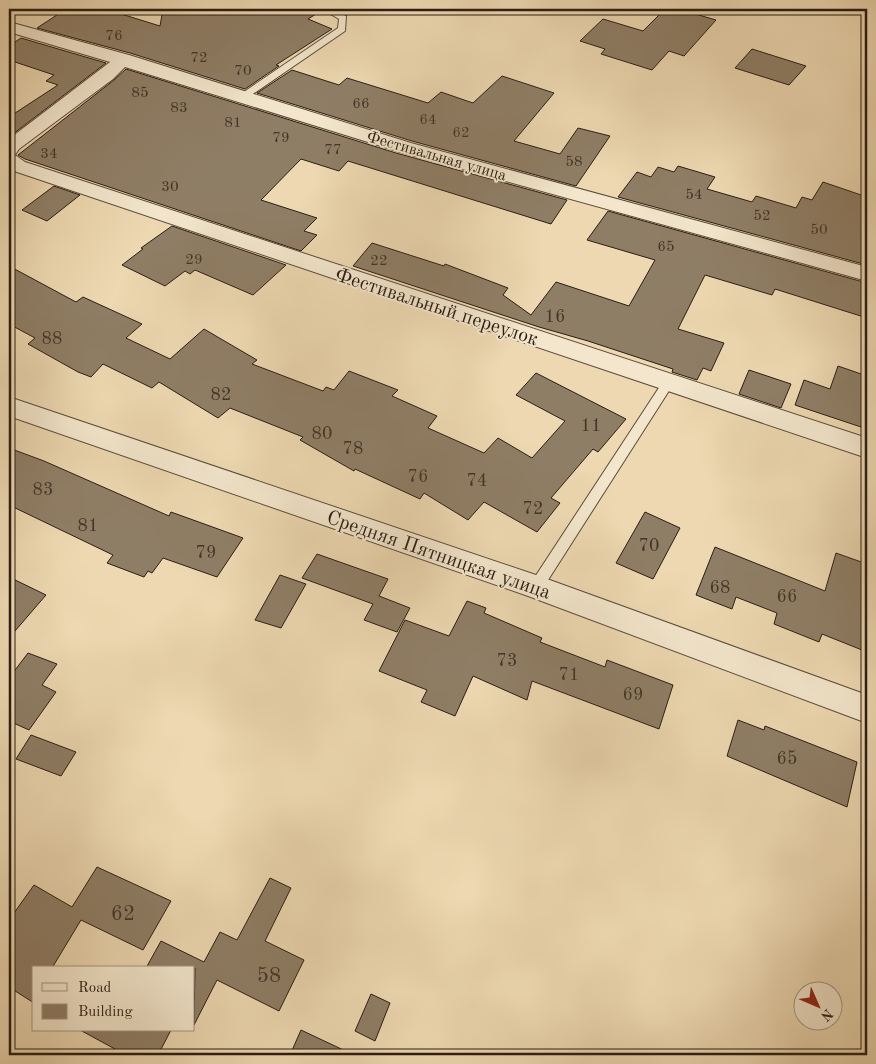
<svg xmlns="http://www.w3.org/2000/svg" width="876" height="1064" font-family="'Old Standard TT',serif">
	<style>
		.building { fill: #8f7e66; stroke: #2a1d14 }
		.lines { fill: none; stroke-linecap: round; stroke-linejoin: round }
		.service-casing { stroke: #5b4c3b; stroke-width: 2 }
		.minor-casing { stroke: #5b4c3b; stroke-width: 2 }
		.service { fill: #f3e6cc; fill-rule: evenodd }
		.minor { fill: #f3e6cc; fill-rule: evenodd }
		.labels { text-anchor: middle; stroke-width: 4; stroke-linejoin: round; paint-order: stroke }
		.far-number-label { font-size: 15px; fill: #433528 }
		.far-street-label { font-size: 16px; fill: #2a1d14; stroke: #f3e6cc }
		.number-label { font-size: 18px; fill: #433528 }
		.street-label { font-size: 20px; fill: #2a1d14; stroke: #f3e6cc }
		.near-number-label { font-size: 21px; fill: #433528 }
	</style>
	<rect width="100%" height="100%" fill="#edd8b1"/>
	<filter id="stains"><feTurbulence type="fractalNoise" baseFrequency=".004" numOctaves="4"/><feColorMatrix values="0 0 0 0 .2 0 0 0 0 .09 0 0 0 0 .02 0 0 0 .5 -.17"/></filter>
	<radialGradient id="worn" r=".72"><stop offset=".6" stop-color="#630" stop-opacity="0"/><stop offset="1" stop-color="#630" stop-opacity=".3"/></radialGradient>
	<path class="building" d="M 66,9 L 105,9 L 160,26 L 163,9 L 320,9 L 321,11 L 308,19 L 332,29 L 276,65 L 279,66 L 245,89 L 130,53 L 37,28 Z
		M 665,9 L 678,9 L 716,20 L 684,56 L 669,51 L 652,70 L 601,54 L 605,49 L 580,41 L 603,19 L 643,31 Z
		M 21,38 L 106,63 L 9,137 L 9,117 L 58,85 L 46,81 L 54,75 L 9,60 L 9,46 Z
		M 752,49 L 806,66 L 789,85 L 735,68 Z
		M 126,69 L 396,153 L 567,200 L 551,224 L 348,161 L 339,171 L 301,159 L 261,200 L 317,218 L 304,231 L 317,235 L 301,251 L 25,159 L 18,155 L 114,80 Z
		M 292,70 L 339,85 L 347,78 L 428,103 L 441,92 L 473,103 L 502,76 L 554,93 L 514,141 L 560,154 L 578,128 L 610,136 L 576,186 L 412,141 L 257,93 Z
		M 678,166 L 715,177 L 707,189 L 752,202 L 756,196 L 796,208 L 802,197 L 812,200 L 823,182 L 867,197 L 867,265 L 618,197 L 637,172 L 651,177 L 658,167 L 674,172 Z
		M 54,186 L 80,195 L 47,221 L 22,210 Z
		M 608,211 L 867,283 L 867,318 L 775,289 L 772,295 L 705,275 L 678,329 L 724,343 L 711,371 L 703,368 L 697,380 L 672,372 L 673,369 L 588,341 L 539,327 L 353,266 L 372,243 L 444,266 L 445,264 L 508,288 L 503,295 L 531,315 L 556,282 L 629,306 L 655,260 L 587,240 Z
		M 172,226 L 286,265 L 253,295 L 195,270 L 190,274 L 185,271 L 165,286 L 122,265 L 143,249 L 141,248 Z
		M 9,266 L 76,302 L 83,297 L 142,324 L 126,338 L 170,359 L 204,329 L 257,360 L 252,364 L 323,391 L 326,387 L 334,390 L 349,371 L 398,390 L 392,396 L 437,416 L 428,428 L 484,453 L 498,438 L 532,458 L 565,421 L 516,395 L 536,373 L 626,419 L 598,452 L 593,449 L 551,498 L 560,503 L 537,532 L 484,502 L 468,520 L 424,493 L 420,499 L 355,469 L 354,471 L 300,440 L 303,437 L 230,408 L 218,418 L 159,382 L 152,388 L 103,364 L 91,377 L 78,372 L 28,344 L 35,338 L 9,324 Z
		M 838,366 L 867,376 L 867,429 L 795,405 L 804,380 L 830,389 Z
		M 749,370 L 791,384 L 781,408 L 739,394 Z
		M 9,448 L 44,461 L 169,516 L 171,512 L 243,538 L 217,577 L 163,558 L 152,573 L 148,571 L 144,577 L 107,563 L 113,555 L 9,505 Z
		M 645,512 L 680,528 L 653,579 L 616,563 Z
		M 715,547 L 825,591 L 836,553 L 867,564 L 861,582 L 867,585 L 867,652 L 822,634 L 819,642 L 774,624 L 777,613 L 736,597 L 732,609 L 696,595 Z
		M 317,554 L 388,579 L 379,596 L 410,608 L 397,632 L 364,620 L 373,604 L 302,578 Z
		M 280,575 L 306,584 L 281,628 L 255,620 Z
		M 9,577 L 46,595 L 9,638 Z
		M 467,601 L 486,608 L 484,613 L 542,638 L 540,642 L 605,667 L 607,660 L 673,685 L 659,729 L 532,681 L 527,700 L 473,676 L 455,716 L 421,702 L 427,690 L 379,671 L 405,620 L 449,636 Z
		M 28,653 L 57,664 L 42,685 L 56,692 L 29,730 L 9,721 L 9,678 Z
		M 738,720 L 764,730 L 765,726 L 857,762 L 847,807 L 727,756 Z
		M 31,735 L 76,752 L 61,776 L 16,759 Z
		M 97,867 L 171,901 L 143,950 L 81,920 L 52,968 L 34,968 L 34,1003 L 9,987 L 9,920 L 34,885 L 72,907 Z
		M 270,878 L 291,888 L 265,941 L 304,960 L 279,1011 L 217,980 L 194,1025 L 195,968 L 146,968 L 161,941 L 204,962 L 220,932 L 237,940 Z
		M 371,994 L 390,1003 L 375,1041 L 355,1031 Z
		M 80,1030 L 171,1030 L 158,1055 L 126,1055 Z
		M 301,1030 L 354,1055 L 290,1055 Z"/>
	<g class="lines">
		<defs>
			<path id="service" d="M 322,9 L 332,9 L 346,16 L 345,31 L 244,100 L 238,100 L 238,96 L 338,28 L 339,19 Z
				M 668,379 L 672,380 L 674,383 L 672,386 L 541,591 L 536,593 L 531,591 L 529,587 L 531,583 L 664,380 Z"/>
			<path id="minor" d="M 9,22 L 129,55 L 411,143 L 867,267 L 867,281 L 397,151 L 125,67 L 113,79 L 19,149 L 15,155 L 25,162 L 867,438 L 867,458 L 11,170 L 9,169 L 9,139 L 110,62 L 9,32 Z
				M 9,397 L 536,575 L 867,695 L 867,723 L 528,596 L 9,416 Z"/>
		</defs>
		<use href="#service" class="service-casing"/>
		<use href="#minor" class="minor-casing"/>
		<use href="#service" class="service"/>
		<use href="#minor" class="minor"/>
	</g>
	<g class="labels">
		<g class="far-number-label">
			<text x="114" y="40">76</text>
			<text x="199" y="62">72</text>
			<text x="243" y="75">70</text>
			<text x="140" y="97">85</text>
			<text x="361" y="108">66</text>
			<text x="179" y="112">83</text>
			<text x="428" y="124">64</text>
			<text x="233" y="127">81</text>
			<text x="461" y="137">62</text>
			<text x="281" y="142">79</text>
			<text x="333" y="154">77</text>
			<text x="49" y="158">34</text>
			<text x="574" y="166">58</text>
			<text x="170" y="191">30</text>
			<text x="694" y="199">54</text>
			<text x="762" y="220">52</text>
			<text x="819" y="234">50</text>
			<text x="666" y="251">65</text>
			<text x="194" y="264">29</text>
			<text x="379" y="265">22</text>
		</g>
		<g class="far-street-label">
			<text transform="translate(437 155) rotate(16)" y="6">Фестивальная улица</text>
		</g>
		<g class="number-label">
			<text x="555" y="322">16</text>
			<text x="52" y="344">88</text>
			<text x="221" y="400">82</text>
			<text x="591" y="431">11</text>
			<text x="322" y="439">80</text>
			<text x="353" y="454">78</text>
			<text x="418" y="482">76</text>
			<text x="477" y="486">74</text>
			<text x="43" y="495">83</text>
			<text x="533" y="514">72</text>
			<text x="88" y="531">81</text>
			<text x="649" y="551">70</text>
			<text x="206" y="558">79</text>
			<text x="720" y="593">68</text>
			<text x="787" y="602">66</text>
			<text x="507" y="666">73</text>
			<text x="569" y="680">71</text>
			<text x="633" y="700">69</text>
			<text x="787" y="764">65</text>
		</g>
		<g class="street-label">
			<text transform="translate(437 306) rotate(18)" y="7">Фестивальный переулок</text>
			<text transform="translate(439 554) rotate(19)" y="7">Средняя Пятницкая улица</text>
		</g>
		<g class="near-number-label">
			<text x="123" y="920">62</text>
			<text x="269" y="982">58</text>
		</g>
	</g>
	<rect width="876" height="1064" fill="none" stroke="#edd8b1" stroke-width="30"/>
	<rect x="10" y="10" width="856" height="1044" fill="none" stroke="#2a1d14" stroke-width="2.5"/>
	<rect x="15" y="15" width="846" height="1034" fill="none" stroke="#2a1d14"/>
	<rect x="32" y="966" width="162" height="65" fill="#f3e6cc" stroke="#a39682"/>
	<rect x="42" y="983" width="25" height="8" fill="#f3e6cc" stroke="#a39682"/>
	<text x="78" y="992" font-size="15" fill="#2a1d14">Road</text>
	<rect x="42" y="1004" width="25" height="15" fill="#8f7e66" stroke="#a39682"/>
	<text x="78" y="1016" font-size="15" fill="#2a1d14">Building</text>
	<g transform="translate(818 1006) rotate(135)"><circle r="24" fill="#f3e6cc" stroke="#a39682"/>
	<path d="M0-4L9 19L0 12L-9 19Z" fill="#8f2418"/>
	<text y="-8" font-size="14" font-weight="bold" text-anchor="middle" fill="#2a1d14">N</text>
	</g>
	<rect width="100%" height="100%" filter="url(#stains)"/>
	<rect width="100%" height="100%" fill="url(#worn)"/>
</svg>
